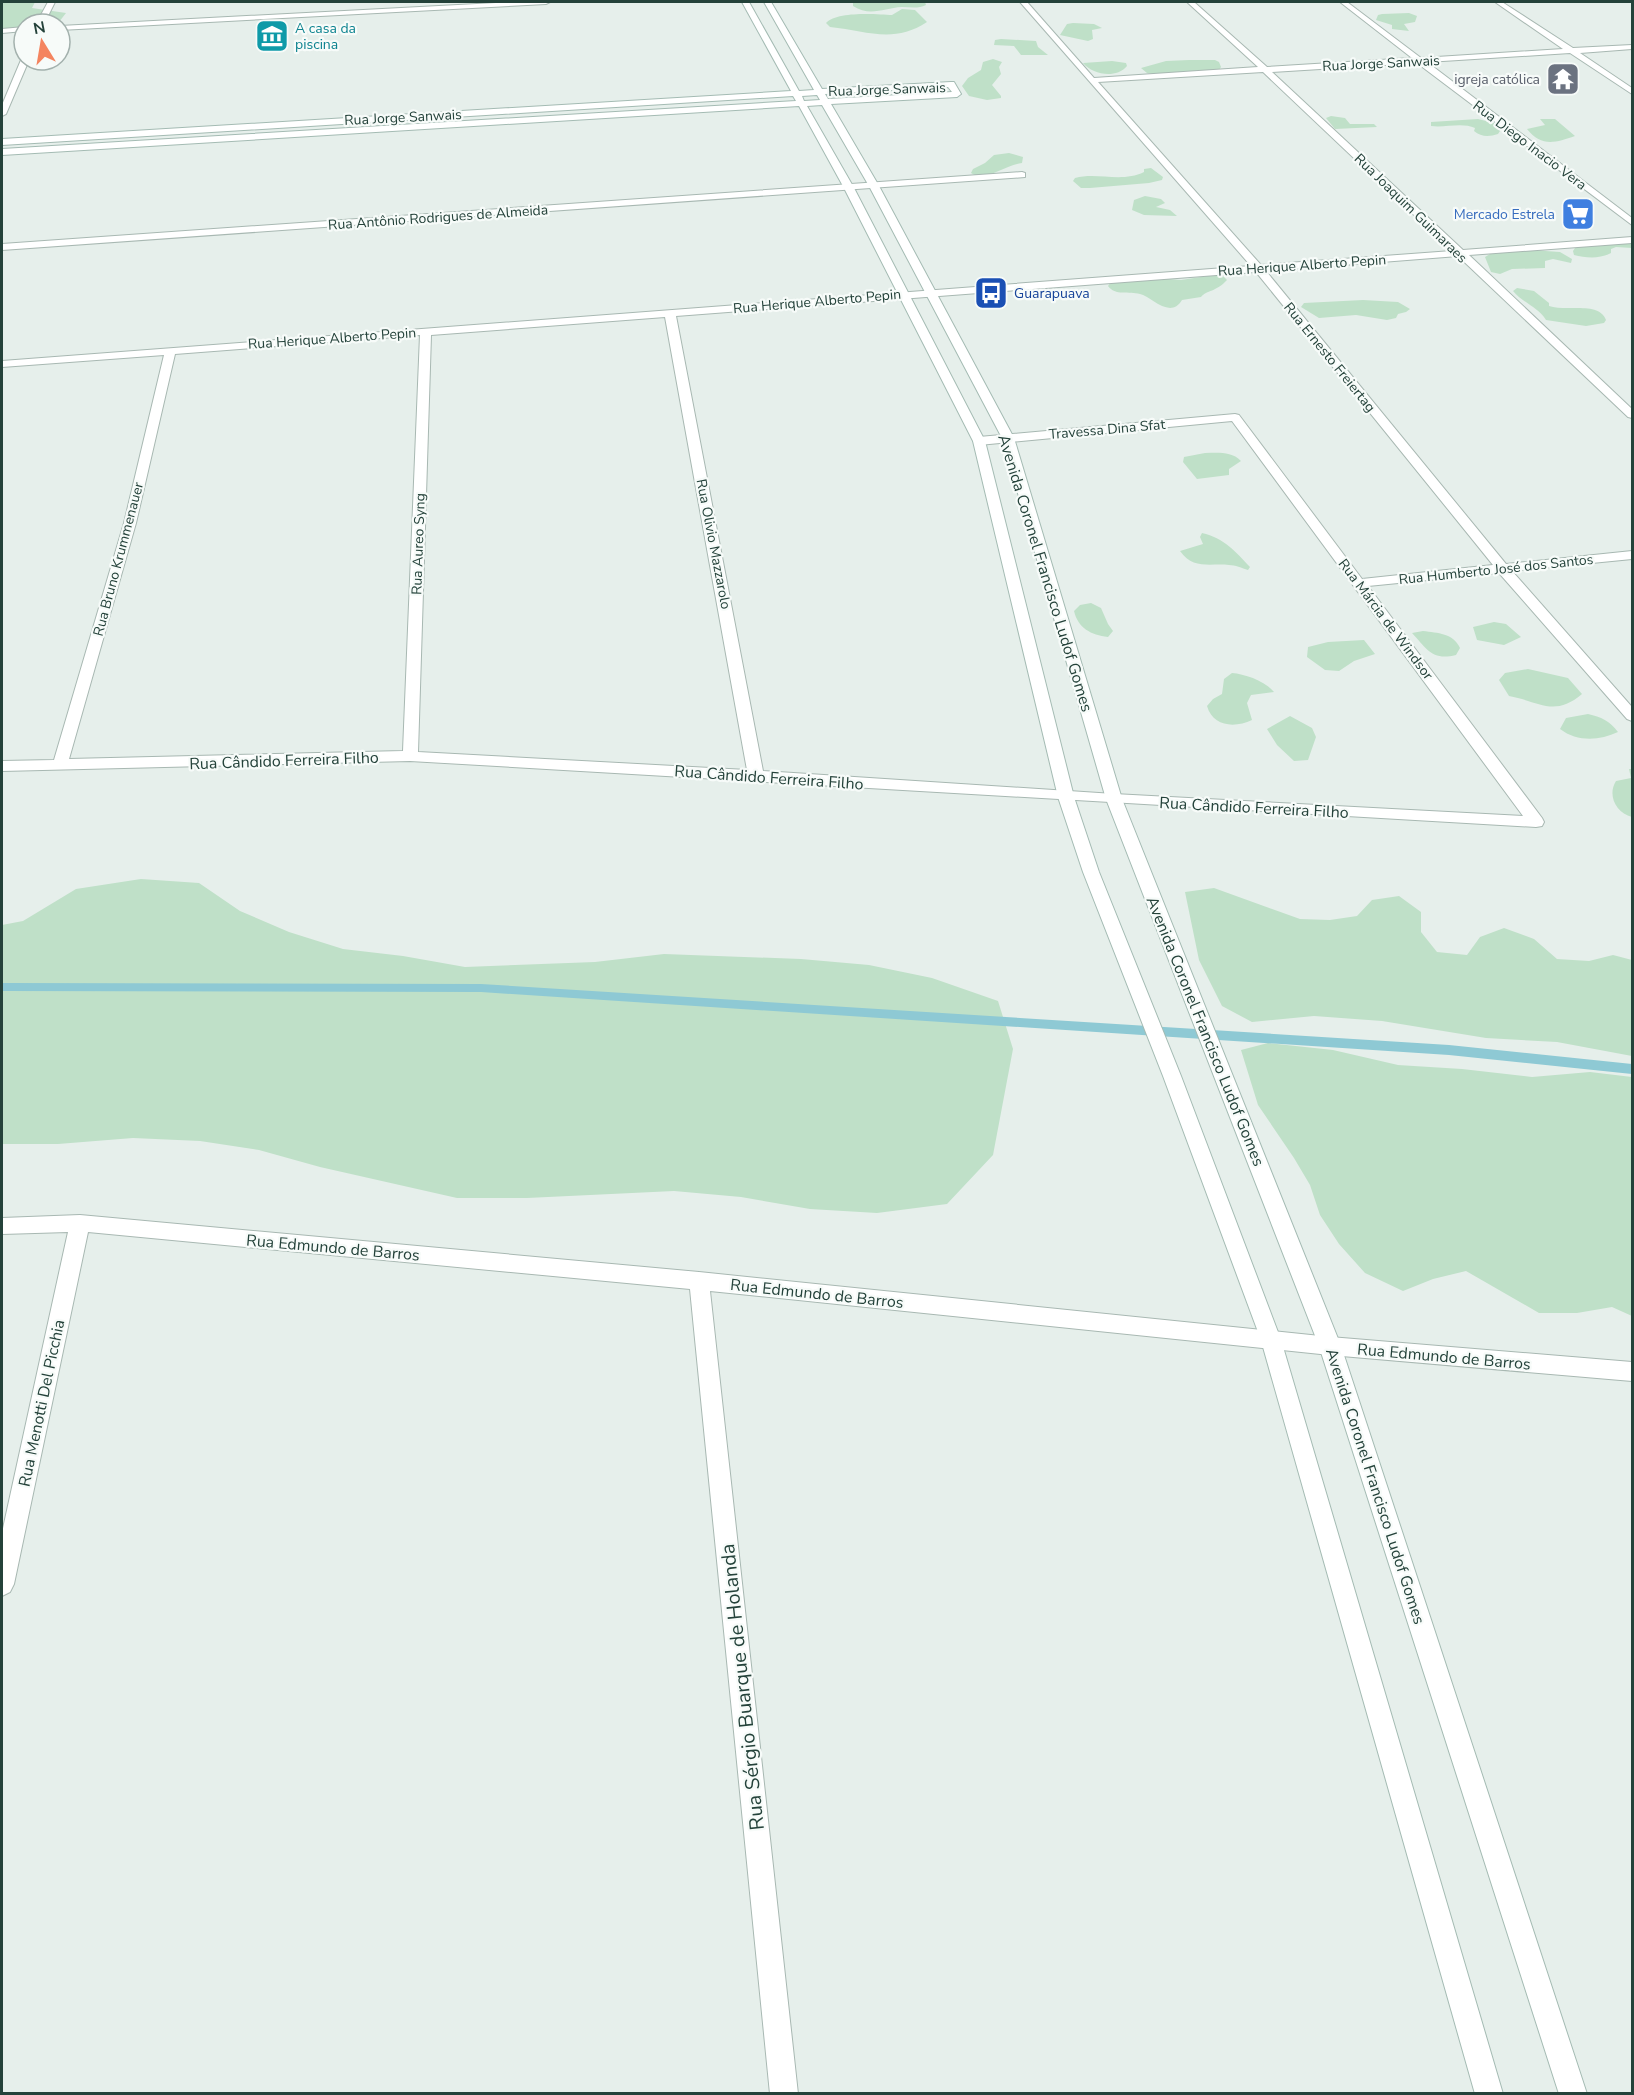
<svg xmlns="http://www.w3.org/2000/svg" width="1634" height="2095" font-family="'Nunito Sans',sans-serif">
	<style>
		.green { fill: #bfe0c8 }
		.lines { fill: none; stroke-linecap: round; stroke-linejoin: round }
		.stream { fill: #8ec9d4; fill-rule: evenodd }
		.street-casing { stroke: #a8b8b2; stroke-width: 2 }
		.secondary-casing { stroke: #a4bbb3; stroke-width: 2 }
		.street { fill: #fff; fill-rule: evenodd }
		.secondary { fill: #fff; fill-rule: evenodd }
		.labels { text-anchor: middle; stroke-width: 4.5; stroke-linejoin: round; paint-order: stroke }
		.far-culture-label { font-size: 14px; fill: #0d838f; stroke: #f7fbf9; text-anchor: start }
		.far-street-label { font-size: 14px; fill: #24423a; stroke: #f7fbf9 }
		.far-worship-label { font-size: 14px; fill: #5b616d; stroke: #f7fbf9; text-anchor: end }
		.far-shop-label { font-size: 14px; fill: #366cbe; stroke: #f7fbf9; text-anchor: end }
		.far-transit-label { font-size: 14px; fill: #164399; stroke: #f7fbf9; text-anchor: start }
		.street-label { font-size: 16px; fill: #24423a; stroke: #f7fbf9 }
		.near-street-label { font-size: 20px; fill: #24423a; stroke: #f7fbf9 }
	</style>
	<rect width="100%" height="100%" fill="#e6efeb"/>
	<path class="green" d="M 2,2 L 35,2 L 32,8 L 66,13 L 59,22 L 24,24 L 24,27 L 2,29 Z
		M 853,2 L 925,2 L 926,5 C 918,9 910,7 902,7 C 884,8 870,17 853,6 Z
		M 902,9 L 915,10 L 927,22 C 894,44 867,31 830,27 L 826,23 C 837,11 876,14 892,15 Z
		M 1409,13 L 1417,16 L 1415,22 L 1404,24 L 1409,31 L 1392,29 L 1392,25 L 1376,20 L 1378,15 L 1382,14 Z
		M 1073,23 L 1094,24 L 1102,28 L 1092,30 L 1093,39 L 1088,41 L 1060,35 L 1067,24 Z
		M 1001,39 L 1036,41 L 1038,47 L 1048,55 L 1021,55 L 1014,46 L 994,45 L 995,40 Z
		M 993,59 L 1002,62 L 999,67 L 1001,74 L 992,85 L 1001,96 L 1001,98 L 987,100 L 969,96 L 962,86 L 968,78 L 981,70 L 983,62 Z
		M 1189,60 L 1215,60 L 1219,62 L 1221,67 L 1219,70 L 1154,74 L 1147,73 L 1141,68 L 1166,61 Z
		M 1112,61 L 1126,63 L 1127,66 C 1116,79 1093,75 1083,63 Z
		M 1331,116 L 1345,118 L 1350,124 L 1374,124 L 1377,127 L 1335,129 L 1326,118 Z
		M 1478,119 L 1494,123 L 1502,128 L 1498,134 C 1489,137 1481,137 1474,131 L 1475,128 C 1462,122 1445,128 1431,126 L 1431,122 Z
		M 1540,119 L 1555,119 L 1575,136 C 1555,143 1541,147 1527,129 L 1545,125 Z
		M 1009,153 L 1023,157 L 1022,163 C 1006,165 985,182 971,173 L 973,169 L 985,163 L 994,155 Z
		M 1151,168 L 1163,177 L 1162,180 L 1149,183 L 1090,188 L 1081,188 L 1073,181 L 1075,178 C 1097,172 1122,183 1144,172 L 1144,169 Z
		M 1145,196 L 1161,199 L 1165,203 L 1156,207 L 1170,210 L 1177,216 L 1144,215 L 1132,210 L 1134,200 Z
		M 1632,242 L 1632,248 L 1616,247 L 1611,249 L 1611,253 C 1600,259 1586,258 1574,255 L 1573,251 L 1575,248 L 1581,246 Z
		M 1531,250 L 1560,252 L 1572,259 L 1571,263 L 1553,259 L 1545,261 L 1545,268 L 1512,269 L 1500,274 L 1491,272 L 1485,257 L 1490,254 Z
		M 1214,275 L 1223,276 L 1227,280 C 1216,292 1207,290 1201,297 L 1182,300 C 1170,320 1151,296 1140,294 C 1129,291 1115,296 1108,286 L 1111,282 L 1155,278 L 1181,280 Z
		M 1517,288 L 1534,291 L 1549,303 L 1549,306 C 1566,312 1599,301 1606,320 L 1604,323 L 1586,326 L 1546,320 C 1538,307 1523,303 1513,291 Z
		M 1363,300 L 1398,302 L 1410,309 L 1406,312 L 1398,314 L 1396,318 L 1387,320 L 1356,315 L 1319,318 L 1301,307 L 1304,303 Z
		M 1205,453 C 1218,453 1231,451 1241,461 L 1229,469 L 1229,475 L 1197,479 L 1183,462 L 1184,457 Z
		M 1202,533 C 1224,538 1236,552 1250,567 L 1248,570 C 1242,568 1235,565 1229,565 C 1210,563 1193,570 1180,551 L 1203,544 L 1200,537 Z
		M 1091,603 L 1101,608 L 1108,624 L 1113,631 L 1108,637 C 1091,635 1078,628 1074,611 L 1080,605 Z
		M 1494,622 L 1506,624 L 1521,637 L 1504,645 L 1477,640 L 1473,627 Z
		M 1423,631 C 1438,633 1453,633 1460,648 L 1456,655 C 1432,661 1427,649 1412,633 Z
		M 1364,640 L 1375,654 L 1354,661 L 1339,671 L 1325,670 L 1307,657 L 1308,647 L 1328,642 Z
		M 1528,669 L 1568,678 L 1582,694 C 1554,718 1538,701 1509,696 L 1499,680 L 1505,673 Z
		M 1232,673 C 1245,674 1265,681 1274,692 L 1251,695 L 1247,703 L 1252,720 C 1235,728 1213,727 1207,706 L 1213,699 L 1222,694 L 1224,679 Z
		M 1588,714 C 1601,717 1610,721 1618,732 C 1599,741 1577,742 1560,729 L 1566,718 Z
		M 1290,716 L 1312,728 L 1316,737 L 1308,760 L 1294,761 L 1277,745 L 1267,729 Z
		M 1629,769 L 1632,769 L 1632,817 C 1616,813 1607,795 1616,781 L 1631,778 Z
		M 141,879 L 199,883 L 240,911 L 289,932 L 343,949 L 403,956 L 465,967 L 595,962 L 664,954 L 801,959 L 869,965 L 932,978 L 998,1001 L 1013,1049 L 993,1155 L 947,1204 L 877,1213 L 810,1209 L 741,1197 L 674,1191 L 527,1198 L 457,1198 L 320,1167 L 259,1150 L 200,1141 L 133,1138 L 58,1144 L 2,1144 L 2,925 L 23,921 L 76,889 Z
		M 1214,888 L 1300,919 L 1330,920 L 1357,916 L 1372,900 L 1399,896 L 1421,912 L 1421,932 L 1437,952 L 1467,955 L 1480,937 L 1504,928 L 1534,939 L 1557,959 L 1589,961 L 1613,955 L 1632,960 L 1632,1056 L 1557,1042 L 1486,1038 L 1382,1021 L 1314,1016 L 1252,1022 L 1222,1006 L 1199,960 L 1185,892 Z
		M 1268,1043 L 1333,1050 L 1398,1065 L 1462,1069 L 1532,1077 L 1590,1072 L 1632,1077 L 1632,1316 L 1612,1307 L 1577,1313 L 1539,1313 L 1466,1271 L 1433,1279 L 1403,1291 L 1365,1273 L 1339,1244 L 1320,1215 L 1310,1185 L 1294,1158 L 1258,1105 L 1241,1050 Z"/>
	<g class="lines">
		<path class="stream" d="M 2,983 L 481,984 L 1449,1045 L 1632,1064 L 1632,1074 L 1449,1055 L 481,992 L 2,991 Z"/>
		<defs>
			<path id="street" d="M 48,2 L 55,2 L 44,24 L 36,24 Z
				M 513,2 L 550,2 L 546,4 L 60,30 L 60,26 Z
				M 1020,2 L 1027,2 L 1094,78 L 1258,67 L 1187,2 L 1194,2 L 1267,67 L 1412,58 L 1340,2 L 1347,2 L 1421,58 L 1563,49 L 1495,2 L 1502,2 L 1573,48 L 1632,45 L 1632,49 L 1580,53 L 1632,88 L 1632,94 L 1570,53 L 1427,62 L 1632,218 L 1632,225 L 1417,63 L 1272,72 L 1463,250 L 1632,237 L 1632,243 L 1469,255 L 1632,409 L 1632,418 L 1628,417 L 1458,256 L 1266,271 L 1506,564 L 1632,551 L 1632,559 L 1512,571 L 1632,707 L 1632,721 L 1627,719 L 1499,573 L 1368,586 L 1542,818 L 1544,822 L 1542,826 L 1536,827 L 410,761 L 2,771 L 2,761 L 54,760 L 124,523 L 164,355 L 2,367 L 2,361 L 1251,266 ZM 1263,72 L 1452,251 L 1261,265 L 1098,82 ZM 1256,272 L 1493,565 L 1362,579 L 1239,415 L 1235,414 L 979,437 L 973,441 L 979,445 L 1232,421 L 1523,816 L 1114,794 L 763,771 L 676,316 ZM 665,317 L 747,770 L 418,752 L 431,335 ZM 420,335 L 403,751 L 69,759 L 136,523 L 175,354 Z
				M 24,27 L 24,31 L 2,33 L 2,29 Z
				M 24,58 L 24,60 L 29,60 L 6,114 L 2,116 L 2,105 L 21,60 Z
				M 1022,172 L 1025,173 L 1025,177 L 2,250 L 2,244 Z
				M 80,1215 L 699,1272 L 1330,1337 L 1632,1362 L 1632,1381 L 1330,1355 L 710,1291 L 798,2094 L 770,2094 L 690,1289 L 88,1232 L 14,1584 L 10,1592 L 2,1596 L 2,1533 L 68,1232 L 2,1234 L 2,1218 Z"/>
			<path id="secondary" d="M 742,2 L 749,2 L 799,91 L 814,90 L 764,2 L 771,2 L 822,89 L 951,82 L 954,82 L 961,94 L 957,97 L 831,104 L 879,186 L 1014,438 L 1122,799 L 1341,1346 L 1587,2094 L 1559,2094 L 1319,1346 L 1106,799 L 1002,438 L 869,186 L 822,105 L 807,106 L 854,188 L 985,441 L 1074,797 L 1099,872 L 1181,1076 L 1281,1340 L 1503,2094 L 1475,2094 L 1261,1340 L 1163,1076 L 1083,872 L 1058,797 L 973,441 L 844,188 L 799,106 L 2,155 L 2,149 L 796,101 L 793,96 L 2,145 L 2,139 L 791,91 ZM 948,87 L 952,92 L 828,99 L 825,94 ZM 817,95 L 820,100 L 804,101 L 802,96 Z"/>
		</defs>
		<use href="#street" class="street-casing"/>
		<use href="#secondary" class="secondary-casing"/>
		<use href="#street" class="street"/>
		<use href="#secondary" class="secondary"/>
	</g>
	<defs>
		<symbol id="museum-square" viewBox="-11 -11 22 22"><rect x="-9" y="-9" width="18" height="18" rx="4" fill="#0f9aa8" stroke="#f7fbf9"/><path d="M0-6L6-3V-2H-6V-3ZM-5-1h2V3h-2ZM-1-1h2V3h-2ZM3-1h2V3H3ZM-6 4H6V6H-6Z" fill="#fff"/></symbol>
		<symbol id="temple-square" viewBox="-11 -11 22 22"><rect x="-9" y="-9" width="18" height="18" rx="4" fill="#6b7280" stroke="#f7fbf9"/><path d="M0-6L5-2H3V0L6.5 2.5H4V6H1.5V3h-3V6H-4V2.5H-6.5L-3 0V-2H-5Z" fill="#fff"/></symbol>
		<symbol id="supermarket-square" viewBox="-11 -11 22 22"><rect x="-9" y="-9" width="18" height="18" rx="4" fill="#3f7fe0" stroke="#f7fbf9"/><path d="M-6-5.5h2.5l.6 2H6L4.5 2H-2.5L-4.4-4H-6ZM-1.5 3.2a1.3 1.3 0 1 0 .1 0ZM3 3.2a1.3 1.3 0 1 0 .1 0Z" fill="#fff"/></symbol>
		<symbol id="bus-square" viewBox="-11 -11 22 22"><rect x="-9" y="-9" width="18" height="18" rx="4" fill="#1a4fb4" stroke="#f7fbf9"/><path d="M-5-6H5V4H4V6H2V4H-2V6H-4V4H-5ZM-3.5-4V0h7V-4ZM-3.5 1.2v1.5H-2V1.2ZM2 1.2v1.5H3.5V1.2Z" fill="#fff"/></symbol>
	</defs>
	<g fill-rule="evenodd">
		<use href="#museum-square" x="253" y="17" width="38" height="38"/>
		<use href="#temple-square" x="1544" y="60" width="38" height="38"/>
		<use href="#supermarket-square" x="1559" y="195" width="38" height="38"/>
		<use href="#bus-square" x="972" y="274" width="38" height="38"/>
	</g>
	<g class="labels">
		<g class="far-culture-label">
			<text x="295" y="33">A casa da<tspan x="295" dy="16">piscina</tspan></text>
		</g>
		<g class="far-street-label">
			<text transform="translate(1381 63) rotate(-3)" y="5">Rua Jorge Sanwais</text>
			<text transform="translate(887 89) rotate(-2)" y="5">Rua Jorge Sanwais</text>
			<text transform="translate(403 117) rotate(-3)" y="5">Rua Jorge Sanwais</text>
			<text transform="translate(1530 145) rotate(37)" y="5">Rua Diego Inacio Vera</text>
			<text transform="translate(1411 208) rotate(44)" y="5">Rua Joaquim Guimaraes</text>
			<text transform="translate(438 217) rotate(-4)" y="5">Rua Antônio Rodrigues de Almeida</text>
			<text transform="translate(1302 265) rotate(-4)" y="5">Rua Herique Alberto Pepin</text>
			<text transform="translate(817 301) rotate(-5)" y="5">Rua Herique Alberto Pepin</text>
			<text transform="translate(332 338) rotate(-4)" y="5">Rua Herique Alberto Pepin</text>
			<text transform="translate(1330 357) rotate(51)" y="5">Rua Ernesto Freiertag</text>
			<text transform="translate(1107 429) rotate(-5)" y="5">Travessa Dina Sfat</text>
			<text transform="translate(418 544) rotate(-88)" y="5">Rua Aureo Syng</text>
			<text transform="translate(714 544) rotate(79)" y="5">Rua Olivio Mazzarolo</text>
			<text transform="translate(118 559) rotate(-75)" y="5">Rua Bruno Krummenauer</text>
			<text transform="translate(1496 569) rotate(-6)" y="5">Rua Humberto José dos Santos</text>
			<text transform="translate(1386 619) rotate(53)" y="5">Rua Márcia de Windsor</text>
		</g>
		<g class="far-worship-label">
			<text x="1540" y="84">igreja católica</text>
		</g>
		<g class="far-shop-label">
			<text x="1555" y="219">Mercado Estrela</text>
		</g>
		<g class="far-transit-label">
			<text x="1014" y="298">Guarapuava</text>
		</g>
		<g class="street-label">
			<text transform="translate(1046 573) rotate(73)" y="6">Avenida Coronel Francisco Ludof Gomes</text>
			<text transform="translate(284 760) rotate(-2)" y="6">Rua Cândido Ferreira Filho</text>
			<text transform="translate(769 777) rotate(4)" y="6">Rua Cândido Ferreira Filho</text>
			<text transform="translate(1254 807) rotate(3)" y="6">Rua Cândido Ferreira Filho</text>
			<text transform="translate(1206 1031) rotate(68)" y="6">Avenida Coronel Francisco Ludof Gomes</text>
			<text transform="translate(333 1247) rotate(5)" y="6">Rua Edmundo de Barros</text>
			<text transform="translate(817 1293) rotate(6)" y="6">Rua Edmundo de Barros</text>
			<text transform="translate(1444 1356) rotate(5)" y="6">Rua Edmundo de Barros</text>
			<text transform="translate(41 1403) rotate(-78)" y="6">Rua Menotti Del Picchia</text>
			<text transform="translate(1376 1486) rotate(72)" y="6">Avenida Coronel Francisco Ludof Gomes</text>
		</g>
		<g class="near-street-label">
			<text transform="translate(742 1687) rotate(-96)" y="7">Rua Sérgio Buarque de Holanda</text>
		</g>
	</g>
	<rect width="1634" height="2095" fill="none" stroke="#24423a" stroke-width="6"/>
	<g transform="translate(42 42) rotate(349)"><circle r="28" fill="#f7fbf9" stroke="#a3b1ad" stroke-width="1.5"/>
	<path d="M0-4.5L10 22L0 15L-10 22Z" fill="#f4845f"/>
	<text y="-9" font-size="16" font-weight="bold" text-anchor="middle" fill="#24423a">N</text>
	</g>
</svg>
